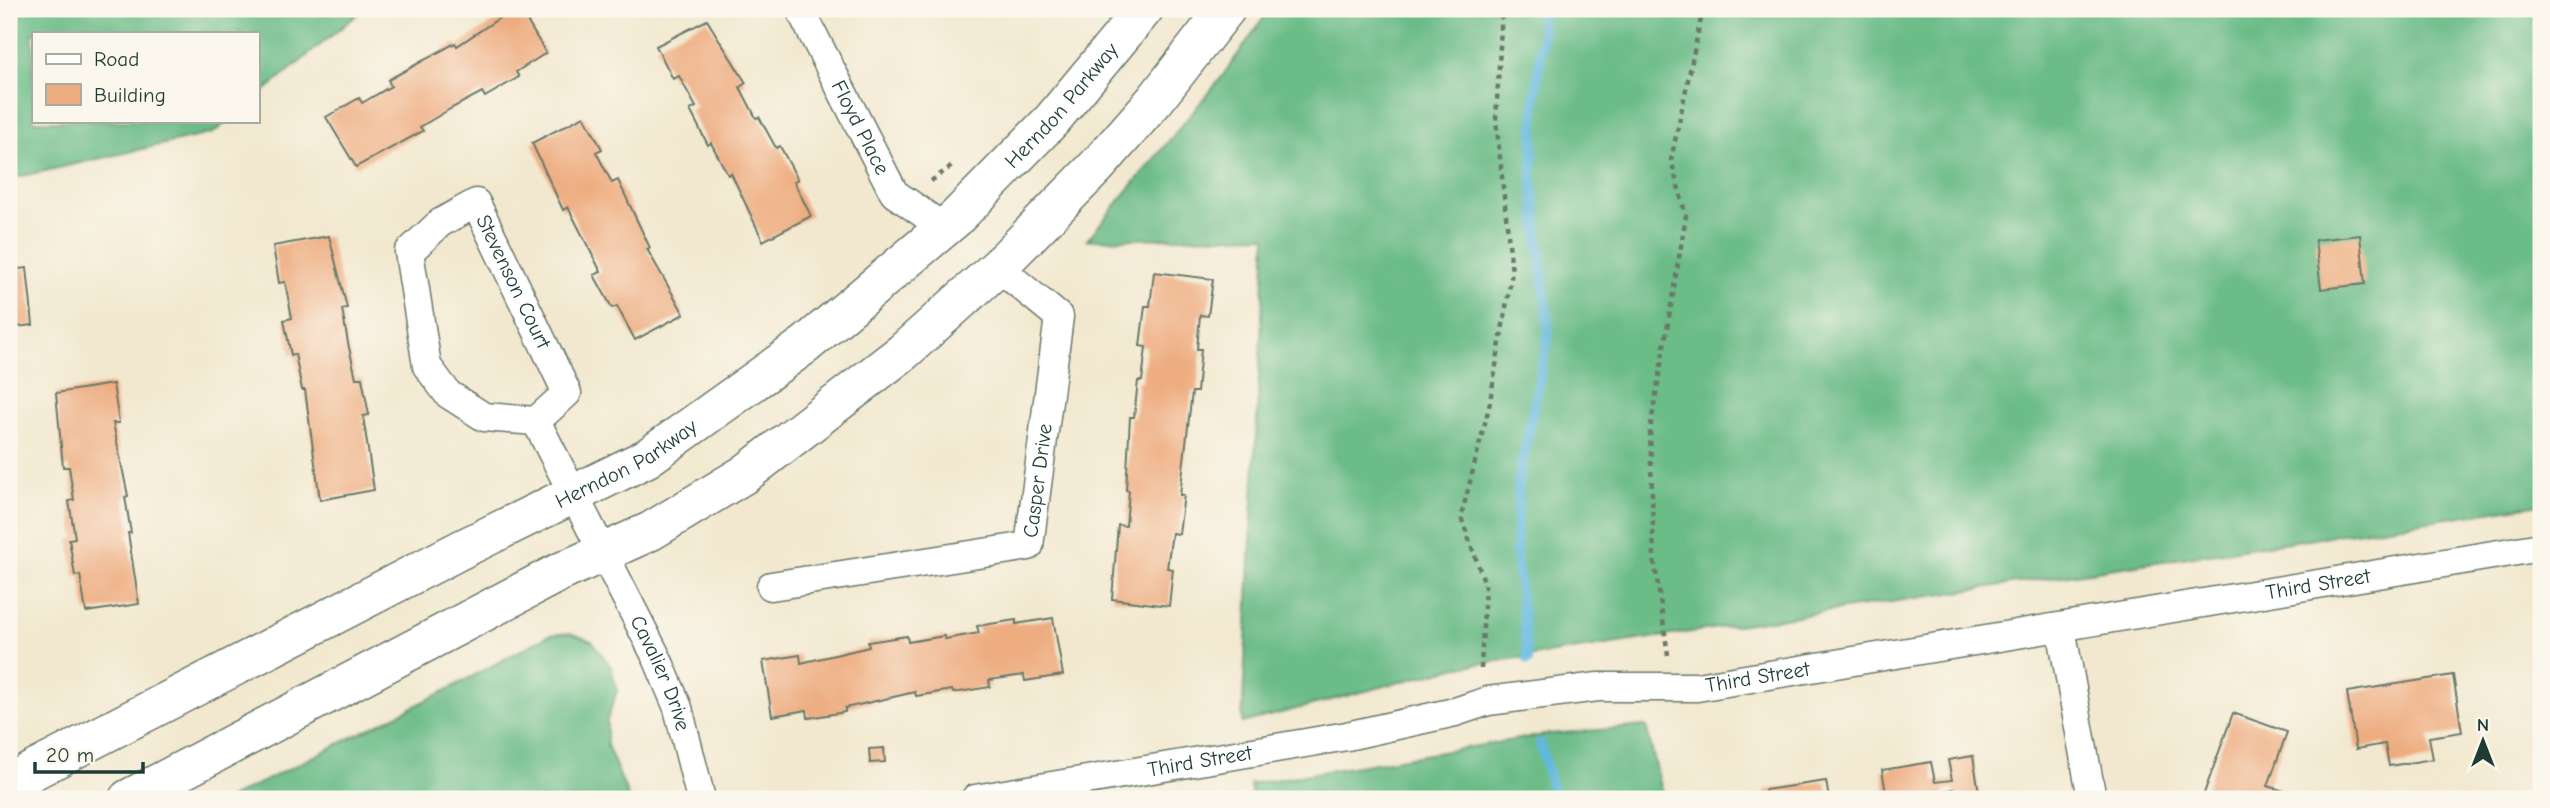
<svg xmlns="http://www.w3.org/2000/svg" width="2550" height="808" font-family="'Comic Neue',sans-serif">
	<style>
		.forest { fill: #6cbc88; stroke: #467c5e; stroke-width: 2 }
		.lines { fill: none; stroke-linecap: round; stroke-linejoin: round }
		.stream { stroke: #61b8de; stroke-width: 10 }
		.building { fill: #eead81 }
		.street-casing { stroke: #69796a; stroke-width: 31 }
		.secondary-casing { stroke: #69796a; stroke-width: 41 }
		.path { stroke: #69796a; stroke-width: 4.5; stroke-dasharray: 5 5; stroke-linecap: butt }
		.street { stroke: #fff; stroke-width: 28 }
		.secondary { stroke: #fff; stroke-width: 38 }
		.labels { text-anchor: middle; stroke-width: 6; stroke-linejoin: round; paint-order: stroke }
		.street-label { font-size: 21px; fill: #1f3d34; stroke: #fbf7ec }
	</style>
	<rect width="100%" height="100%" fill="#fbf7ec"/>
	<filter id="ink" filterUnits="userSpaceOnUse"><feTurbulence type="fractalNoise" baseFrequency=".0143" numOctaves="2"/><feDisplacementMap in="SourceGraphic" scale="14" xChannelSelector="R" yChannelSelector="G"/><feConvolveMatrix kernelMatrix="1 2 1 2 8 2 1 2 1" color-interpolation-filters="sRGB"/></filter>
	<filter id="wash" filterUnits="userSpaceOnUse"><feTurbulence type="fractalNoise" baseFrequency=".00686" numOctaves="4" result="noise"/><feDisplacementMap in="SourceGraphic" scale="28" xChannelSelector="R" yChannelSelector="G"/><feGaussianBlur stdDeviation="1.57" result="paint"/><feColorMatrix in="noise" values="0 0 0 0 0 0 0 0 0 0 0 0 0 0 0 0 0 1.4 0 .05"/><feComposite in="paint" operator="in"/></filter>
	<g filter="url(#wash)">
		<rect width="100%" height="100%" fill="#f2e8cf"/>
		<path class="forest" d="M 9,9 L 364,9 L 257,97 L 257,33 L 33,33 L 33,121 L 228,121 L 213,133 L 9,179 Z
			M 1270,9 L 2541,9 L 2541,504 L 1458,667 L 1242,723 L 1266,236 L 1087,240 L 1221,78 Z
			M 570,633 L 592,641 L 611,667 L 617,691 L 607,720 L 607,745 L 628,796 L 626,799 L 228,799 L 449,689 L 549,635 Z
			M 1646,726 L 1664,799 L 1252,799 L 1250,784 L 1550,734 Z"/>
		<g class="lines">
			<path class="stream" d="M 1528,660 L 1516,555 L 1519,479 L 1549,332 L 1532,180 L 1535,98 L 1543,33 L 1540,9
				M 1540,743 L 1555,799"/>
		</g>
		<g id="blocks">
			<path class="building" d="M 513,9 L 520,9 L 546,53 L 516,72 L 519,77 L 485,97 L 482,92 L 450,109 L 420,127 L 423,131 L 356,167 L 326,117 L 359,98 L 362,103 L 391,86 L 388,80 L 455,43 L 457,46 Z
				M 707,20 L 746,83 L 740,87 L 756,118 L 759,117 L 776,148 L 780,146 L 798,180 L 794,182 L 811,216 L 763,241 L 731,173 L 728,175 L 711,143 L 708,145 L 690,110 L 696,107 L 679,76 L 673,79 L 656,46 Z
				M 584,116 L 602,149 L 596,152 L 612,183 L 618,180 L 650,248 L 647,249 L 684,314 L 635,340 L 617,306 L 612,308 L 594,275 L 601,272 L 568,207 L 563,210 L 532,143 Z
				M 2360,235 L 2365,284 L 2321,289 L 2315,240 Z
				M 329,236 L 347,308 L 342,309 L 348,343 L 356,378 L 362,378 L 369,415 L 363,416 L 374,490 L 320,500 L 305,390 L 302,390 L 295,354 L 291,355 L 284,320 L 292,318 L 285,282 L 279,283 L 273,246 Z
				M 27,268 L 33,325 L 9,328 L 9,270 Z
				M 1154,272 L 1213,279 L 1208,316 L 1200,315 L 1197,349 L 1201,349 L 1197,392 L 1192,392 L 1180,495 L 1184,495 L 1179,534 L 1172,533 L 1167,568 L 1173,569 L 1169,606 L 1112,599 L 1118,525 L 1126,526 L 1129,491 L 1126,490 L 1130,417 L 1134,417 L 1138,381 L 1142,381 L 1146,347 L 1140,346 L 1145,306 L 1150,306 Z
				M 113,384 L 119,423 L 113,423 L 128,496 L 125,497 L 131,533 L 128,533 L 139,604 L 86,612 L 80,575 L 75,576 L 69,539 L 75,538 L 69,501 L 74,500 L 69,467 L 63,467 L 56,393 Z
				M 1053,618 L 1063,675 L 1025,681 L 1024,675 L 989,680 L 990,687 L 953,693 L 952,690 L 916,696 L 915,692 L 845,708 L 845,712 L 808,718 L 807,710 L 772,716 L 763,661 L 800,655 L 801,663 L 869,647 L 868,642 L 907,636 L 908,642 L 944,636 L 945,639 L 979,633 L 977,626 L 1016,620 L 1016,624 Z
				M 2453,675 L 2462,732 L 2429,737 L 2433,759 L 2389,766 L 2385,744 L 2356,749 L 2347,692 Z
				M 2233,713 L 2287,732 L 2268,786 L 2290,793 L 2288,799 L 2202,799 Z
				M 884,748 L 885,762 L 870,763 L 869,749 Z
				M 1973,756 L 1980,798 L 1956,799 L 1954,789 L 1944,791 L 1945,799 L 1887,799 L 1882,770 L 1931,762 L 1935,782 L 1952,780 L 1948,760 Z
				M 1826,781 L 1829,799 L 1766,799 L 1765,790 Z"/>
		</g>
	</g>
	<g filter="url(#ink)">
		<use href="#blocks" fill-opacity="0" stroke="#69796a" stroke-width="2"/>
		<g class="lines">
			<defs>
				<g id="street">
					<path id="s1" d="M 800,9 L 894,193 L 944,228"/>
					<path id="s2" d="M 536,421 L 484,417 L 448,394 L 427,366 L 409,252 L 440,223 L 476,203 L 567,393 L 536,421 L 657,658 L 678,708 L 701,799"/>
					<path id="s3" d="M 771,586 L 1029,546 L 1059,317 L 998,267"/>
					<path d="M 2061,628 L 2092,799"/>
					<path id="s4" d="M 975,799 L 1347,736 L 1455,712 L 1488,701 L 1598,687 L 1697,687 L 2541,547"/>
				</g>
				<g id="secondary">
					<path id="s5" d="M 9,783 L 462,549 L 647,458 L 805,345 L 956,218 L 1052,120 L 1144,9"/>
					<path d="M 128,799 L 556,574 L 651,531 L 745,474 L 903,352 L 998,267 L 1097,166 L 1155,100 L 1226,9"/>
				</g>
			</defs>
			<use href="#street" class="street-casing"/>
			<use href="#secondary" class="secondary-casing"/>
			<path class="path" d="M 931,181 L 952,166
				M 1668,655 L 1654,558 L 1650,430 L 1686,216 L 1671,160 L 1703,9
				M 1481,669 L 1485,584 L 1461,517 L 1489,407 L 1512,272 L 1496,120 L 1502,9"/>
			<use href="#street" class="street"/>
			<use href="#secondary" class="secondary"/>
		</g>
	</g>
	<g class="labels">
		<g class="street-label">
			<text dy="7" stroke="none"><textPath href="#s5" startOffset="1262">Herndon Parkway</textPath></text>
			<text dy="7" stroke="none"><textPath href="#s1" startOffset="133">Floyd Place</textPath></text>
			<text dy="7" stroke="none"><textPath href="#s2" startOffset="416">Stevenson Court</textPath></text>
			<text dy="7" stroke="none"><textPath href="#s5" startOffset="695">Herndon Parkway</textPath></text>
			<text dy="7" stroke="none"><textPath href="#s3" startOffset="327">Casper Drive</textPath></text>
			<text dy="7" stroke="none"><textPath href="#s4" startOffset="1362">Third Street</textPath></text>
			<text dy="7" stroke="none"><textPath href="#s2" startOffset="863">Cavalier Drive</textPath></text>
			<text dy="7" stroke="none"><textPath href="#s4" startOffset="794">Third Street</textPath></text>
			<text dy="7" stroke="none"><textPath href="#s4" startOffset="228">Third Street</textPath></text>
		</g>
	</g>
	<rect width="2550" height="808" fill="none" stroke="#fbf7ec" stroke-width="35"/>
	<rect x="32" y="32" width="228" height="91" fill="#fbf7ec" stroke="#a3ada2" stroke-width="2"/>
	<rect x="46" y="54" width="35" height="10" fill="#ffffff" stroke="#a3ada2" stroke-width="2"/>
	<text x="94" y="66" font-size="21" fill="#1f3d34">Road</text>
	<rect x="46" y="84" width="35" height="21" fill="#eead81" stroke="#a3ada2" stroke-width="2"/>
	<text x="94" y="102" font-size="21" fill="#1f3d34">Building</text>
	<g transform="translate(2483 741)" stroke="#fbf7ec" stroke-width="5" paint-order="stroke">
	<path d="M0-5L12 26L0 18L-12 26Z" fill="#1f3d34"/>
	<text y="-10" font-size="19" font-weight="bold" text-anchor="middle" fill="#1f3d34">N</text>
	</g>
	<path d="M35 762v10h108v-10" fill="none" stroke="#1f3d34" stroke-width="3.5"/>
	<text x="46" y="762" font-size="21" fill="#1f3d34" stroke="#fbf7ec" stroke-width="5" paint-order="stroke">20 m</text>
</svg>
